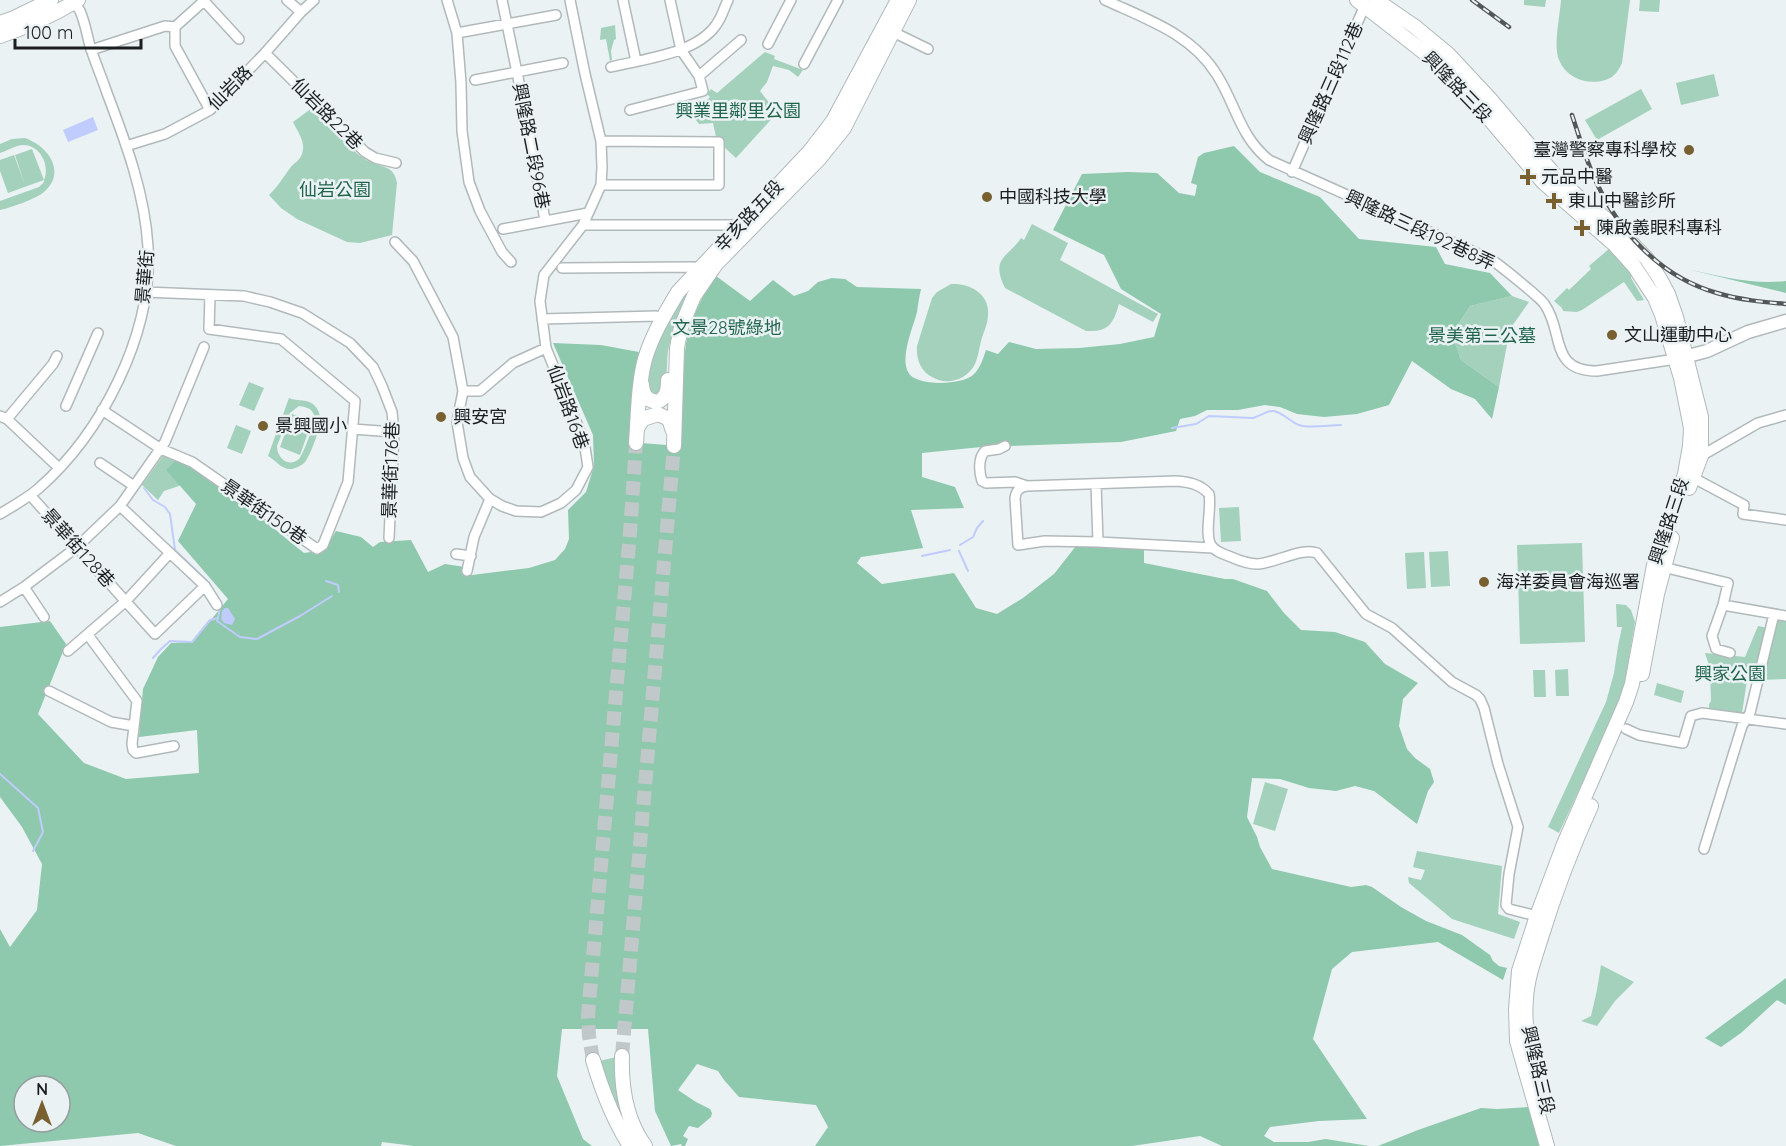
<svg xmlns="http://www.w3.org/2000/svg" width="1786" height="1146" font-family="Quicksand,'Noto Sans TC',sans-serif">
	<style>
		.green { fill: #a3d1bc; fill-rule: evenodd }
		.forest { fill: #8ec8ad; fill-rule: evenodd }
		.water { fill: #c0ccfd }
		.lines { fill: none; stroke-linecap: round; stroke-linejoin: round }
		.stream { stroke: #c0ccfd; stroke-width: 2 }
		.secondary-tunnel { stroke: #c1c8c9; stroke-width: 14; stroke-dasharray: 14 7; stroke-linecap: butt }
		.minor-casing { stroke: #b1b9bb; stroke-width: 12 }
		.tertiary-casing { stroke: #b1b9bb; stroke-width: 15 }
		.secondary-casing { stroke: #b1b9bb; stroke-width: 16 }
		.minor { stroke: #fff; stroke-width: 9 }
		.tertiary { stroke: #fff; stroke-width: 12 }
		.secondary { stroke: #fff; stroke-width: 14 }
		.rail-casing { stroke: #535758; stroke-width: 4.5 }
		.rail { stroke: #eaf2f4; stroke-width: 2; stroke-dasharray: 7; stroke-linecap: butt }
		.poi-dot { fill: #786031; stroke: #eaf2f4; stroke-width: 2 }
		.labels { text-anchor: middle; stroke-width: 5; stroke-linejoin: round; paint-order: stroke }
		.street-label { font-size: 18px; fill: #1b1e1f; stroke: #eaf2f4 }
		.park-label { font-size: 18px; fill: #20644b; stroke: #eaf2f4 }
		.poi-label { font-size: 18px; fill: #1b1e1f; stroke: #eaf2f4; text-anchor: start }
	</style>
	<rect width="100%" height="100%" fill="#eaf2f4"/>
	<path class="green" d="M 1524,0 L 1546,0 L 1545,7 L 1524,5 Z
		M 1561,0 L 1630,0 L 1622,63 C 1619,69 1616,75 1610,78 C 1592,87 1567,80 1559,60 C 1553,46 1560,16 1561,0 Z
		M 1640,0 L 1660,0 L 1659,12 L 1639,11 Z
		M 615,25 L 616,39 L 614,40 L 611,51 L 612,60 L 610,61 L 606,39 L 600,40 L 601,28 Z
		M 765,52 L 775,56 L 774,59 L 803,70 L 798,77 L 789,70 L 773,66 L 767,82 L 760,91 L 777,113 L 736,158 L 723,146 L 720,137 L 716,137 L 713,123 L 699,124 L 692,115 L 710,97 L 707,94 L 711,89 L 717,93 Z
		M 1714,74 L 1719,96 L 1681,105 L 1676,83 Z
		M 1641,89 L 1652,109 L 1597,140 L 1585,120 Z
		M 312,108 C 329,125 346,147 366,160 C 380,168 394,164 397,183 L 392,235 L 360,243 L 347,242 L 297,219 L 281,208 L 269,195 C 278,186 283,178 290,168 C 293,164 297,162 300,158 C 308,145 299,134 293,122 Z
		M 25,138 C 48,146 67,172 44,192 C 36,199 10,208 0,210 L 0,201 L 39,187 L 44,182 L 44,180 L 8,193 L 0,171 L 0,160 L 14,155 L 25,185 L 15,155 L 32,149 L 44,180 C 50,166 41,145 23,145 C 16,145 7,151 0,153 L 0,144 L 12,139 Z
		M 1032,224 L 1068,243 L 1060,260 L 1158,314 L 1153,322 L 1119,304 C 1113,324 1109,332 1086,331 L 1005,288 C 990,257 1008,258 1021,238 L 1024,240 Z
		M 1610,248 L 1632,271 L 1631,278 L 1644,300 L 1637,301 L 1624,282 L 1582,310 L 1577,312 L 1563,311 L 1562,308 L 1554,301 L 1567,288 L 1569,290 L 1591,269 L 1589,266 Z
		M 709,265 C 695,291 676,317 669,346 C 665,362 670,382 660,396 L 647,393 L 646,375 L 650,358 L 678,300 Z
		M 951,284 C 970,283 990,294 988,315 C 988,324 983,333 981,341 C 979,349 978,357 975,364 C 967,380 947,386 932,377 C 920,371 916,358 917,346 L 932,298 L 937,292 Z
		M 1512,296 L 1529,302 L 1510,329 L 1499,387 L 1461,360 L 1452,334 L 1470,306 Z
		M 249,382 L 264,388 L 254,411 L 239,405 Z
		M 289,398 C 298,402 308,398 315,406 C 319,410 321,417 320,423 C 319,431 310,457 304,463 C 301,466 296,468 292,469 C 281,470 276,460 268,456 ZM 299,406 C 305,407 312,408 314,415 C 316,421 303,455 299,459 C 288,468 277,458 277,446 L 290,413 Z
		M 292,414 L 312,421 L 300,455 L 280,447 Z
		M 236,425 L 251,431 L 242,454 L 227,448 Z
		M 165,453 L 194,467 L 179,486 L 164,491 L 158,500 L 142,485 Z
		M 1239,507 L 1241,541 L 1221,542 L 1219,508 Z
		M 1582,543 L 1585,642 L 1520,644 L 1517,545 Z
		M 1448,551 L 1450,586 L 1431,587 L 1429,552 Z
		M 1424,552 L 1426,588 L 1407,589 L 1405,553 Z
		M 1616,604 L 1626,605 L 1631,610 L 1635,622 L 1624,687 L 1612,719 L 1559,833 L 1548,827 L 1606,702 L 1614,673 L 1618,646 L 1622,627 L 1617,627 Z
		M 1776,618 L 1786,620 L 1786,679 L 1762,680 Z
		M 1758,626 L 1768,628 L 1760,662 L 1754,675 L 1748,674 L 1742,713 L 1709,710 L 1709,704 L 1711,701 L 1710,668 L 1705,653 L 1745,657 Z
		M 1568,669 L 1569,696 L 1556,696 L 1555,670 Z
		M 1533,670 L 1545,670 L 1546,697 L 1534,697 Z
		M 1657,683 L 1684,691 L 1681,703 L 1654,695 Z
		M 1265,782 L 1288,789 L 1275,831 L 1253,824 Z
		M 1417,851 L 1502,866 L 1498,914 L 1520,922 L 1514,939 L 1452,919 L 1409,883 L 1408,877 L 1421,880 L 1425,870 L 1413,867 Z
		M 1601,965 L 1634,982 L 1615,1001 L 1597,1026 L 1581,1021 L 1591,1016 L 1597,990 Z
		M 617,1057 L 639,1146 L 635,1146 L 622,1126 L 599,1061 Z"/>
	<path class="forest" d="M 1234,146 L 1260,172 L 1320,197 L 1359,239 L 1436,247 L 1445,264 L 1490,273 L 1512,296 L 1470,306 L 1452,334 L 1461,360 L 1499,387 L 1492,419 L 1475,399 L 1451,389 L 1412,361 L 1389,405 L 1357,414 L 1324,417 L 1297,414 L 1280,407 L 1265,405 L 1238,410 L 1207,410 L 1195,416 L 1180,419 L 1176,431 L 1121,442 L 981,447 L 922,453 L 922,477 L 955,487 L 964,508 L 911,510 L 923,548 L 861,557 L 857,563 L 882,584 L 954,573 L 976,608 L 997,614 L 1023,598 L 1054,574 L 1076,546 L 1144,549 L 1144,563 L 1225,579 L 1233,579 L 1267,591 L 1284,613 L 1301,630 L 1335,632 L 1365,642 L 1385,664 L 1418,683 L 1403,699 L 1399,726 L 1407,749 L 1415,758 L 1430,769 L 1434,782 L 1428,791 L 1417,824 L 1374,791 L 1355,786 L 1336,791 L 1309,788 L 1280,779 L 1252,778 L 1247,817 L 1257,837 L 1260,847 L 1272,869 L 1351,887 L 1366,885 L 1372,887 L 1401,907 L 1426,921 L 1462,935 L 1490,955 L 1493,961 L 1499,966 L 1507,968 L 1503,980 L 1438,942 L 1352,952 L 1332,969 L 1313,1039 L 1367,1119 L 1319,1121 L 1270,1127 L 1264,1136 L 1274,1142 L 1308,1142 L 1326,1139 L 1369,1146 L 1222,1146 L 1200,1136 L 1132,1146 L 815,1146 L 828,1127 L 816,1105 L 739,1097 L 724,1080 L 718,1071 L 697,1064 L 678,1090 L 696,1102 L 710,1109 L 712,1113 L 711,1117 L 698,1128 L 689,1126 L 683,1136 L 688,1139 L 685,1146 L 682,1146 L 681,1144 L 671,1146 L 655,1111 L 648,1029 L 562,1029 L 557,1076 L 583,1139 L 592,1146 L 414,1146 L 382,1142 L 381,1146 L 176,1146 L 138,1133 L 0,1146 L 0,929 L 10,947 L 37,910 L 42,864 L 22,827 L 0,797 L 0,627 L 50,621 L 66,644 L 38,714 L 84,763 L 126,779 L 199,773 L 197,730 L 139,737 L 143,689 L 158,657 L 171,643 L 193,642 L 228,599 L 178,541 L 196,504 L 166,470 L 176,460 C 220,481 265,522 304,553 L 325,550 L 336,531 L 361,537 L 373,547 L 380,542 L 411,540 L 428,572 L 445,564 L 465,567 L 464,576 L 529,568 L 555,560 L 565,549 L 569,539 L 568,510 L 586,492 L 594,466 L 593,435 L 553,343 L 601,345 L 639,352 L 634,377 L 629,442 L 679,446 C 684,412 681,377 686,344 C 690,319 702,296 716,276 L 750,301 L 773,280 L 794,296 L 808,291 L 818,282 L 832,278 L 845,279 L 857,287 L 921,289 C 919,297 918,305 917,312 C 913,328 900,356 908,372 C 915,387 962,385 973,375 C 980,369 983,359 986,350 L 998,354 L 1009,342 L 1036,349 L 1079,348 L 1120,344 L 1154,337 L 1161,314 L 1121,289 L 1104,255 L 1053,230 L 1082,174 L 1128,172 L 1157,173 L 1179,193 L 1195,196 L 1197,185 L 1191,183 L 1198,157 L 1204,153 ZM 24,1086 L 60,1086 L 60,1122 L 24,1122 Z
		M 1687,269 C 1720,276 1752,285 1786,281 L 1786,293 Z
		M 1786,978 L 1786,1005 L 1777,1000 L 1741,1033 L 1721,1047 L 1705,1038 Z
		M 1529,1107 L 1539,1146 L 1378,1146 L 1418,1130 L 1481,1108 L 1497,1109 Z"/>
	<path class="water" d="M 93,117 L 98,130 L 68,142 L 63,130 Z
		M 225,608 L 228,608 L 235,619 L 232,625 L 224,623 L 221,619 L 222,611 Z"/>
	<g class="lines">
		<path class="stream" d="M 1172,428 L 1196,424 L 1209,416 L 1252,418 C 1259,417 1267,410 1274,411 C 1283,413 1291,422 1299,425 C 1309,429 1329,425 1341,425
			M 144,488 L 153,500 L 165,507 L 170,514 L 175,550 L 208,582 L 216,596
			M 960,545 L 973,537 L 977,528 L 983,521
			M 959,551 L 968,571
			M 922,556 L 950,550
			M 326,581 L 338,585 L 339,592
			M 218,618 L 217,621 L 240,637 L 257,639 L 300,616 L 332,596
			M 153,658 L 161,649 L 170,641 L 192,642 L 210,620 L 218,618 L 220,607
			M 0,774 L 38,808 L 43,832 L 33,851"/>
		<path class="secondary-tunnel" d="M 622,1056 L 674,446
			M 593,1060 L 589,1036 L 588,1015 L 630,533 L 636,443"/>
		<defs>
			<path id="minor" d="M 287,0 L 301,12
				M 447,0 L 457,33 L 461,83 L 462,131 L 469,182 L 480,211 L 502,252 L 511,262
				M 502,0 L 527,121 L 545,220
				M 623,0 L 636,61
				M 1105,0 C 1146,19 1192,34 1217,75 C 1236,105 1240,137 1269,160 L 1492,260 C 1506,270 1519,281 1532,292 C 1536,296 1542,300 1545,305 C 1564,332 1549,371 1597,371 L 1676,359
				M 204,1 L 239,39
				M 175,27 L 175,46 L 210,110
				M 175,27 L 205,0
				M 893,32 L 928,49
				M 457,33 L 556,15
				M 768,44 L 791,0
				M 91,50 L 165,26 L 175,27
				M 265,53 L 365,152 L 375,158 L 396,163
				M 804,64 L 838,0
				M 611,67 C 643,59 696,54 716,25 C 722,17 724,8 728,0
				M 699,76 L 741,40
				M 475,80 L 563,63
				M 630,110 L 703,91 L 699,76 L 681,50 L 670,0
				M 126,146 L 165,134 L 210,110 L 265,53 L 301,12 L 314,0
				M 1292,172 L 1362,12 L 1367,5
				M 601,185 L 719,185 L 719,142 L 601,141
				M 583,225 L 732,225 L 736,229
				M 503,229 L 588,213
				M 395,242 L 413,261 L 453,337 L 463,391 L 457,422 L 463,458 L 470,477 L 490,499 L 502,506 L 516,511 L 541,512 L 561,503 L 576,490 L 588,467 L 584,441 L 546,348 L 540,301 L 544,275 L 583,225 L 601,185 L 602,167 L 601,141 L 585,74 L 570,0
				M 562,268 L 693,267 L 699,268
				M 145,292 L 244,296 L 270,302 L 302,313 L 350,343 L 373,367 L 382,386 L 392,412 L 394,432 L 389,538
				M 542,319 L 656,316 L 662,318
				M 463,391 L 480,391 L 513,363 L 546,348
				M 66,406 L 98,333
				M 102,410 L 161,449 L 192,462 L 317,549 L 323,545 L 348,482 L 355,401 L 281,339 L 209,329 L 210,295
				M 0,416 L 7,419 L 59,468
				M 7,419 L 53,364 L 57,356
				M 352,429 L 394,432
				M 1005,446 L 999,449 L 985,451 C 978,458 979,472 982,481 L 986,483 L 1015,482 L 1027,486
				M 1701,456 L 1758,423 L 1786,415
				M 100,463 L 134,486
				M 1690,476 L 1744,505 L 1743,514 L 1786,520
				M 1096,484 L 1098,542 L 1045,541 L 1018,545 L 1015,498 C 1016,491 1019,487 1027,486 L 1176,481 C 1189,482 1200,484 1209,494 C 1212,508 1204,534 1211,545 C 1215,552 1224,554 1231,557 C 1240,561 1248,564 1258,564 C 1275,563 1302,547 1317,553 L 1366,614 L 1392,628 L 1452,682 L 1476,695 L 1480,699 L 1484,708 L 1498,764 L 1518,827 L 1509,874 L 1506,905 L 1509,909 L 1537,916 L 1538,920
				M 30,495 L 155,634 L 205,586
				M 120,506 L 205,586 L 217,605
				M 0,514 C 13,506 26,499 38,489 C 102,433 153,334 148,247 C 145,194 126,143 107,93 C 102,78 95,62 90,46 C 87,35 85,22 80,11 C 78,7 74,4 72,0
				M 1098,542 L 1213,548
				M 456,554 L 471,556
				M 1659,566 L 1728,583 L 1723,605 L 1786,616
				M 467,571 L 474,537 L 490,499
				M 24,587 L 44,617
				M 0,602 L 24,587 L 77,547 L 120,506 L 165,442 L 204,347
				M 1723,605 L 1712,636 L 1716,649 L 1730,653
				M 88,635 L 137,701 L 132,744 L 133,750 L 136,753 L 174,746
				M 68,651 L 126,601 L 169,554
				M 49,691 L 111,722 L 134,726
				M 1626,729 L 1639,735 L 1683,743 L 1691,716 L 1702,713 L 1786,724
				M 1704,849 L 1742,726 L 1750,713 L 1774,614"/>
			<path id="tertiary" d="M 1677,359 L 1707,351 L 1748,332 L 1786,321"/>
			<path id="secondary" d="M 1357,0 L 1444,68 L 1475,102 L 1543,182 L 1614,244 L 1634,266 L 1655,298 L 1662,315 L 1681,378 L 1691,428 L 1690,446 L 1685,474 L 1654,565 L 1632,684 L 1626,702 L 1564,844 L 1537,916 L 1519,971 L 1516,1009 L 1517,1041 L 1547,1146
				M 1376,0 L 1414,26 L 1449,55 L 1490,99 L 1553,173 L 1576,195 L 1616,227 L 1647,259 L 1660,279 L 1668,294 L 1676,317 L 1701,417 L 1701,456 L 1689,488
				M 0,23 L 14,18 L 51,0
				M 0,36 C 27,27 53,15 78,0
				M 642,385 C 643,395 646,400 657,402 C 667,398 668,390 668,380
				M 637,428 L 643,419 L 658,414 L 669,419 L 673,431
				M 636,443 C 638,417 638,384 645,359 C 652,335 665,314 678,292 L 810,151 L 833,121 L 898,0
				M 674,446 L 677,348 L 681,327 L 694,296 L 716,264 L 819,159 L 844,128 L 909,0
				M 1642,674 L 1657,594 L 1672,538
				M 622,1056 C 621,1087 626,1120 645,1146
				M 593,1060 C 602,1091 613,1119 630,1146
				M 1533,1063 C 1527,1042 1524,1021 1526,999 C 1527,979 1534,960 1540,941 C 1554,895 1571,850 1591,806"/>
		</defs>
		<use href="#minor" class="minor-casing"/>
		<use href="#tertiary" class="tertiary-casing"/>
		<use href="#secondary" class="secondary-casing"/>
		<use href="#minor" class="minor"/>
		<use href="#tertiary" class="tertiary"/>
		<use href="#secondary" class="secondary"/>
		<defs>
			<path id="rail" d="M 1472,0 L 1509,27
				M 1572,115 C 1579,136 1585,157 1594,177 C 1617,230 1660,277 1717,293 C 1740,300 1763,302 1786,304"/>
		</defs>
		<use href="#rail" class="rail-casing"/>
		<use href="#rail" class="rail"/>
	</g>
	<g class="poi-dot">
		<circle cx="1689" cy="150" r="6"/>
		<path d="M1525 168h6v6h6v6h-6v6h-6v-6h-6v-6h6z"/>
		<circle cx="987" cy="197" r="6"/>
		<path d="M1551 192h6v6h6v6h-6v6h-6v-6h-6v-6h6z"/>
		<path d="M1579 219h6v6h6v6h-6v6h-6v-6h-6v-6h6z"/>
		<circle cx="1612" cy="335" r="6"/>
		<circle cx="441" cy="417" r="6"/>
		<circle cx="263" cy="426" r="6"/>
		<circle cx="1484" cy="582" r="6"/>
	</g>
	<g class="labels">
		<g class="street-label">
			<text transform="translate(1331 83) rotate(-66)" y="6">興隆路三段112巷</text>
			<text transform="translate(1457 87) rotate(46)" y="6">興隆路三段</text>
			<text transform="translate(230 88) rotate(-45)" y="6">仙岩路</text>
			<text transform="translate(327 114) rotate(45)" y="6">仙岩路22巷</text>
			<text transform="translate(531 146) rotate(79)" y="6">興隆路二段96巷</text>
			<text transform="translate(749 216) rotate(-47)" y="6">辛亥路五段</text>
			<text transform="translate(1420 230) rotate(25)" y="6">興隆路三段192巷8弄</text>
			<text transform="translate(145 277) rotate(-85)" y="6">景華街</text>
			<text transform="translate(568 407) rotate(70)" y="6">仙岩路16巷</text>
			<text transform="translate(391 470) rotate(-88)" y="6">景華街176巷</text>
			<text transform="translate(264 512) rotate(35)" y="6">景華街150巷</text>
			<text transform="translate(1669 521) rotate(-72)" y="6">興隆路三段</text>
			<text transform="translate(78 548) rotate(48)" y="6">景華街128巷</text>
			<text transform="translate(1538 1070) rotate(77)" y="6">興隆路三段</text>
		</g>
		<g class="park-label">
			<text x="738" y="117">興業里鄰里公園</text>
			<text x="335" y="196">仙岩公園</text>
			<text x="727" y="334">文景28號綠地</text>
			<text x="1482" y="342">景美第三公墓</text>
			<text x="1730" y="680">興家公園</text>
		</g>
		<g class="poi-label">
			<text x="1677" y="156" text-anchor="end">臺灣警察專科學校</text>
			<text x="1541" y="183">元品中醫</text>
			<text x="999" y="203">中國科技大學</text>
			<text x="1568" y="207">東山中醫診所</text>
			<text x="1596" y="234">陳啟義眼科專科</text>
			<text x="1624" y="341">文山運動中心</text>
			<text x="453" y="423">興安宮</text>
			<text x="275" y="432">景興國小</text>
			<text x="1496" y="588">海洋委員會海巡署</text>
		</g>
	</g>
	<g transform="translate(42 1104)"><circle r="28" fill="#eaf2f4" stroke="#979d9f" stroke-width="1.5"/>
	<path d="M0-4.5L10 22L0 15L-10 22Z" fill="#786031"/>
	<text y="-9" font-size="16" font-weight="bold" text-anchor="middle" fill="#1b1e1f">N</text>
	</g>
	<path d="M15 39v9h126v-9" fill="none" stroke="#1b1e1f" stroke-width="3"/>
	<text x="24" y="39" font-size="18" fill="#1b1e1f" stroke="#eaf2f4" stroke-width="4.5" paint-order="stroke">100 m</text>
</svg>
